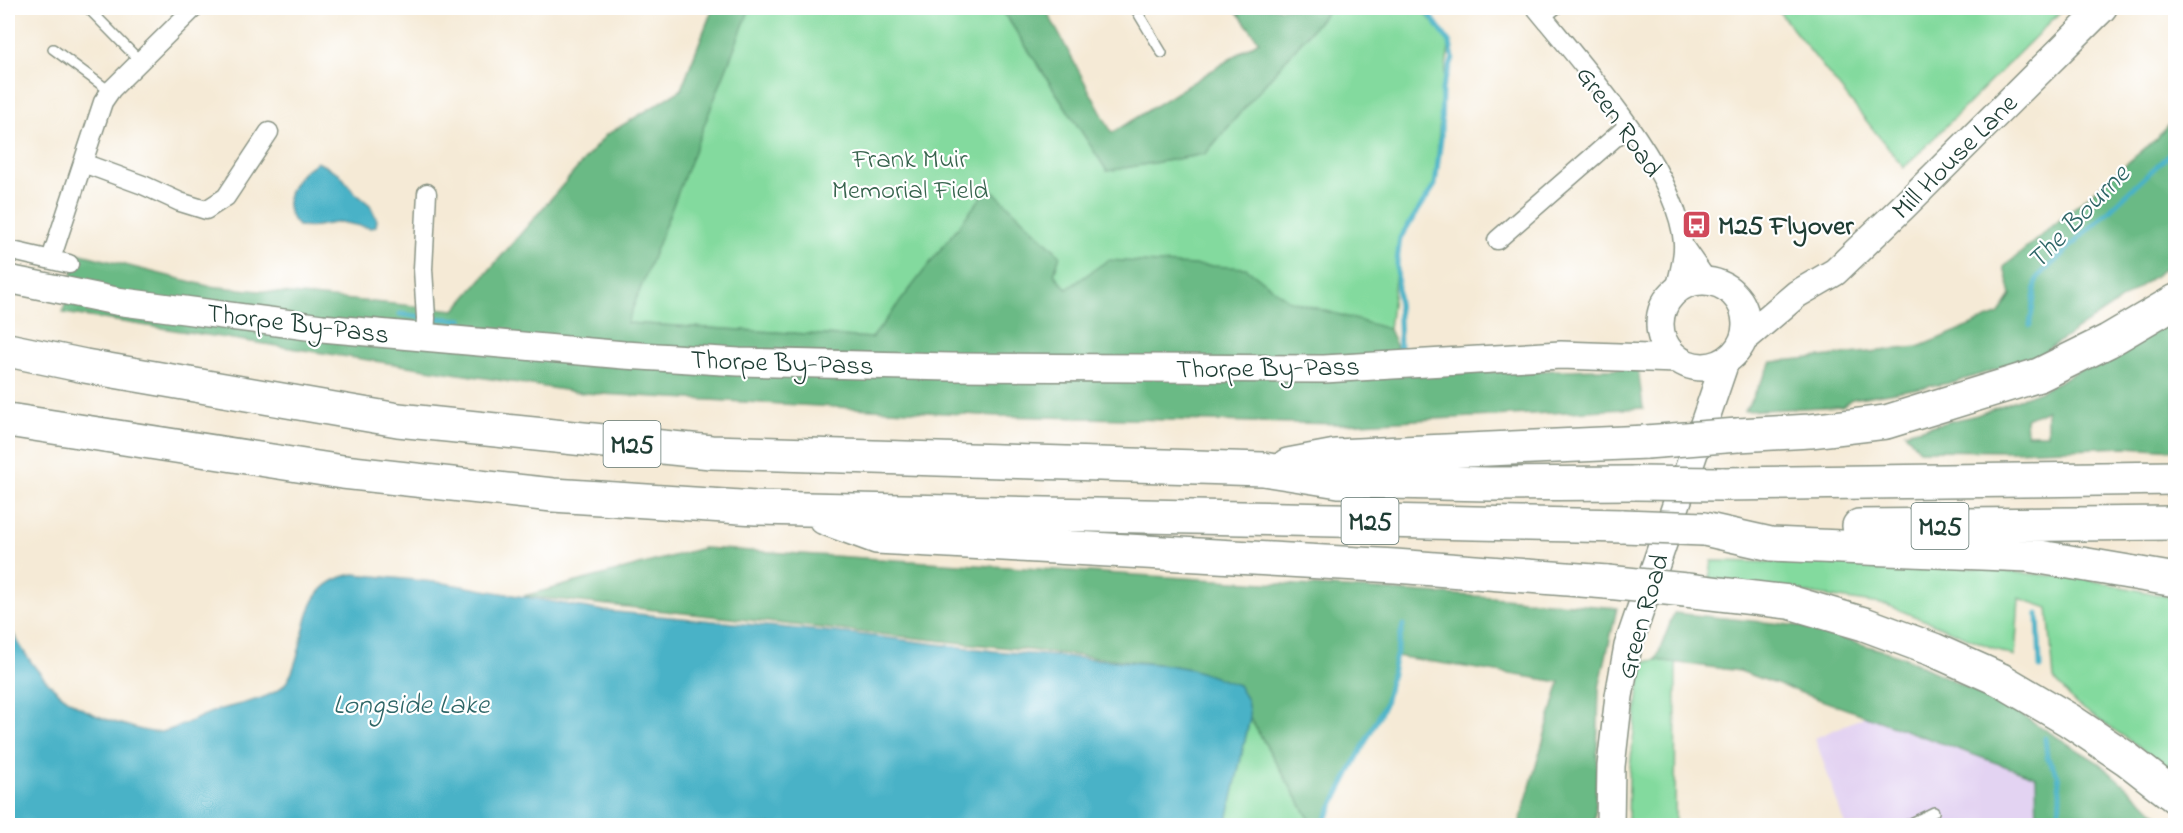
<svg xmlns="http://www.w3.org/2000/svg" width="2183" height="833" font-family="'Indie Flower',sans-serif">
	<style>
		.built { fill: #e3d3f2 }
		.green { fill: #83da9e; stroke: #518c69; stroke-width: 1.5 }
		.forest { fill: #6aba85; stroke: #447c5c; stroke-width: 1.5; fill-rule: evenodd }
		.water { fill: #49b2c7; stroke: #34787e; stroke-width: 1.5 }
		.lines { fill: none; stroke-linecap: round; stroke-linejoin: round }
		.stream { stroke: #49b2c7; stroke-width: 5 }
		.lane-casing { stroke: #8a9485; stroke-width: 12 }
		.street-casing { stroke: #8a9485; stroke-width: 21 }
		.secondary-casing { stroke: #8a9485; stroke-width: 30 }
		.highway-casing { stroke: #8a9485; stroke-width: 36 }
		.lane { stroke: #fff; stroke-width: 9 }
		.street { stroke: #fff; stroke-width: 18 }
		.secondary { stroke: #fff; stroke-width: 27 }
		.highway { stroke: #fff; stroke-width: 33 }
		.highway-bridge-casing { stroke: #8a9485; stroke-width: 36; stroke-linecap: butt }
		.highway-bridge { stroke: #fff; stroke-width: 33 }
		.labels { text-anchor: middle; stroke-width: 4.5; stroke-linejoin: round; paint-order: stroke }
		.shield { fill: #fff; stroke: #627771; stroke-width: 1.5 }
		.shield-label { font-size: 26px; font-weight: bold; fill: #1f3d34 }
		.street-label { font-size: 27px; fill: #1f3d34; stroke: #fff }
		.park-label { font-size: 27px; fill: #38644e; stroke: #fff }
		.poi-label { font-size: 27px; font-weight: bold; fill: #1f3d34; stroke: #fff; text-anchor: start }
		.water-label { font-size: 28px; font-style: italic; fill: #2e6667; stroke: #fff }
	</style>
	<rect width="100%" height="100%" fill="#fff"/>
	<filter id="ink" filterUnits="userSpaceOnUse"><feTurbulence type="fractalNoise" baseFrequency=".0167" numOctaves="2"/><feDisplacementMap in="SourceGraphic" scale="12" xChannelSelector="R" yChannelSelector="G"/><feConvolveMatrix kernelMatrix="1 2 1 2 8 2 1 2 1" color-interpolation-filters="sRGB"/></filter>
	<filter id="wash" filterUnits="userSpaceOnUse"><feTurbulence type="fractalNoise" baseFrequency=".008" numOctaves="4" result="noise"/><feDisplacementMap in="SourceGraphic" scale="24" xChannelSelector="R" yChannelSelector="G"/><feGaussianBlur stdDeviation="1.35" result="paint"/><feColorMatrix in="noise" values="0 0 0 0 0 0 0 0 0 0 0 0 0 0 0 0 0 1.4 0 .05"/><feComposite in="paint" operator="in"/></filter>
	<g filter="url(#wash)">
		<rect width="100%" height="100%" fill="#f5ead6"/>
		<path class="built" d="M 1866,716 L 2036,777 L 2037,825 L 1845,825 L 1815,738 Z"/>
		<path class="green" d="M 713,8 L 1001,8 L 1107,171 L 1205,154 L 1330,8 L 1421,8 L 1450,43 L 1442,89 L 1435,185 L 1400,238 L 1389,329 L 1374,337 L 872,338 L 626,323 L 455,310 L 606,135 L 666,127 Z
			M 1776,8 L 2064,8 L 1904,168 Z
			M 1712,561 L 1953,566 L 2085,579 L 2175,598 L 2175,778 L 2142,749 L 2076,704 L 2054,679 L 2048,608 L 2019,598 L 2015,657 L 1887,605 L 1709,579 Z
			M 1656,660 L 1676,662 L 1675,825 L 1628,825 L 1629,776 L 1642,662 Z
			M 1250,718 L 1313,825 L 1225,826 Z"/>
		<path class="forest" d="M 713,8 L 750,8 L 627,323 L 872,338 L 989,187 L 1060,255 L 1054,274 L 1067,289 L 1108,260 L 1246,268 L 1288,300 L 1389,329 L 1408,374 L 1638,368 L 1643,408 L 1341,424 L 999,416 L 583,393 L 63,313 L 77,253 L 208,286 L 455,310 L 606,135 L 681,90 Z
			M 1001,8 L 1045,8 L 1112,133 L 1259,41 L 1234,8 L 1330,8 L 1205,154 L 1107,171 Z
			M 2175,117 L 2175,261 L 2124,298 L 2036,357 L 1956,382 L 1852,399 L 1842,406 L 1745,411 L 1772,362 L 1918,347 L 1999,314 L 2011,295 L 2004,267 L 2157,138 Z
			M 2175,317 L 2175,450 L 2126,447 L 2011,451 L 1919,450 L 1905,432 L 1977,415 L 2045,389 ZM 2047,410 L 2047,434 L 2027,434 L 2026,419 Z
			M 703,548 L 1491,597 L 1617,608 L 1599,688 L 1595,825 L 1519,825 L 1560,682 L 1396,656 L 1385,704 L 1322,825 L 1313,825 L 1250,718 L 1238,685 L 1191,669 L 1168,665 L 524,596 Z
			M 1674,613 L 1801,626 L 1901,656 L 2007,706 L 2099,763 L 2170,825 L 2037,825 L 2036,777 L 1740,671 L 1656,660 Z"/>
		<path class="water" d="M 317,162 L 339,173 L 353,191 L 370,205 L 377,220 L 376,226 L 371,228 L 340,222 L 311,227 L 298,226 C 276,202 293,177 317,162 Z
			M 354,574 L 444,583 L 605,611 L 855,634 L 994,651 L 1168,665 L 1191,669 L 1238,685 L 1247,700 L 1250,718 L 1226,825 L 8,825 L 8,624 C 36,678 67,711 128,726 C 138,729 149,733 160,732 C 174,731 200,716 215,711 C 236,704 266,701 283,686 C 291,678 294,667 297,657 C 308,619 307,582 354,574 Z"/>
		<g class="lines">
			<path class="stream" d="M 400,314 L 422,317
				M 432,318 L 462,320
				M 2030,325 L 2037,278 L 2176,148
				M 1400,350 L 1397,262 L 1400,238 L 1435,185 L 1441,139 L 1442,89 L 1453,58 L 1450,43 L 1425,8
				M 2038,614 L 2040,668
				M 2045,738 L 2047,757 L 2058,775 L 2060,793 L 2059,826
				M 1322,826 L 1385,704 L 1403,625"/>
		</g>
	</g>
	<g filter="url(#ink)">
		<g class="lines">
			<defs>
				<path id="lane" d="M 88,8 L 140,61
					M 1135,8 L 1162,53
					M 1545,18 L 1558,8
					M 53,49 L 111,92
					M 1905,826 L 1934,812"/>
				<path id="street" d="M 1536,8 C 1582,65 1678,170 1683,243 C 1684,259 1678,278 1674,293
					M 83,163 L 143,185 L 180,202 L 206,210 L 226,197 L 269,132
					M 1497,240 L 1628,126
					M 1683,245 L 1708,281
					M 8,250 L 69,264
					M 51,259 L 103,102 L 112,89 L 194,8
					M 425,337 L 426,318 L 423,269 L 427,193"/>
				<path id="secondary" d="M 8,279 L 116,301 L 322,328 L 624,355 L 739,362 L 950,367 L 1324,369 L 1561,355 L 1677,359
					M1660 324a43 43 0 1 1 86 0a43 43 0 1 1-86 0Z
					M 1744,339 L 1797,294 L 1835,272 L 1903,207 L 2103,8
					M 1610,826 L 1611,766 L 1619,696 L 1628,646 L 1725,362"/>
				<path id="highway" d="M 8,350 L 85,366 L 398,420 L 711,452 L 1263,469 L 1339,481 L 1490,484 L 1635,483
					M 8,420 L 343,472 L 553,495 L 756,508 L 1623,526
					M 1738,435 L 1810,431 L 1886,422 L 2039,375 L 2108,341 L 2176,301
					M 1288,465 L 1336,456 L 1646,442
					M 1721,484 L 2176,478
					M 825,518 L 877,537 L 1395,566 L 1607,582
					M 1859,526 L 2176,523
					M 1704,529 L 1771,544 L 2028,555 L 2176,580
					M 1686,590 L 1789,602 L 1864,624 L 1934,650 L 2001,680 L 2069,720 L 2127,759 L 2176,797"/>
			</defs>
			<use href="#lane" class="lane-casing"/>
			<use href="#street" class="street-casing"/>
			<use href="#secondary" class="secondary-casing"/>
			<use href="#highway" class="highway-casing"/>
			<use href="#lane" class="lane"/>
			<use href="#street" class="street"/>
			<use href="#secondary" class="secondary"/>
			<use href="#highway" class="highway"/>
			<defs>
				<path id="highway-bridge" d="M 1646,442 L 1738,435
					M 1635,483 L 1721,484
					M 1623,526 L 1704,529
					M 1607,582 L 1686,590"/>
			</defs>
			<use href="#highway-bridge" class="highway-bridge-casing"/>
			<use href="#highway-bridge" class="highway-bridge"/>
		</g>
	</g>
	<defs>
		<symbol id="bus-square" viewBox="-11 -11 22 22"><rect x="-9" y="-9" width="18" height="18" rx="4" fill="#d1495b" stroke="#fff"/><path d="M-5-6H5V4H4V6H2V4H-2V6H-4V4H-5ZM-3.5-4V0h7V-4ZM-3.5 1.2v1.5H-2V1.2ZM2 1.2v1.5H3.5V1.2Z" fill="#fff"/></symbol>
	</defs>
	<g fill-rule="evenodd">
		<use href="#bus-square" x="1680" y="208" width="33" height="33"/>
	</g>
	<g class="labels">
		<g class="shield">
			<rect x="603.5" y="421" width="57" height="46" rx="4.5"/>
			<rect x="1341.5" y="498" width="57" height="46" rx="4.5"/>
			<rect x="1911.5" y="503" width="57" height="46" rx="4.5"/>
		</g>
		<g class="shield-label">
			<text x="632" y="453">M25</text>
			<text x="1370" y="530">M25</text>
			<text x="1940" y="535">M25</text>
		</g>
		<g class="street-label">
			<text transform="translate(1620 121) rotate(55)" y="9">Green Road</text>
			<text transform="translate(1954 156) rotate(-45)" y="9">Mill House Lane</text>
			<text transform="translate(298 323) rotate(7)" y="9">Thorpe By-Pass</text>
			<text transform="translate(782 362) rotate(2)" y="9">Thorpe By-Pass</text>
			<text transform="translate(1268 367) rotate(-1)" y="9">Thorpe By-Pass</text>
			<text transform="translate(1642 616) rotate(-74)" y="9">Green Road</text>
		</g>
		<g class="park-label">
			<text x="910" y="167">Frank Muir<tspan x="910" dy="31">Memorial Field</tspan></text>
		</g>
		<g class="poi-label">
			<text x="1718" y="234">M25 Flyover</text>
		</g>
		<g class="water-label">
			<text transform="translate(2077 216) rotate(-46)" y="10">The Bourne</text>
			<text x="411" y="713">Longside Lake</text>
		</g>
	</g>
	<rect width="2183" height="833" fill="none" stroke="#fff" stroke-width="30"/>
</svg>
